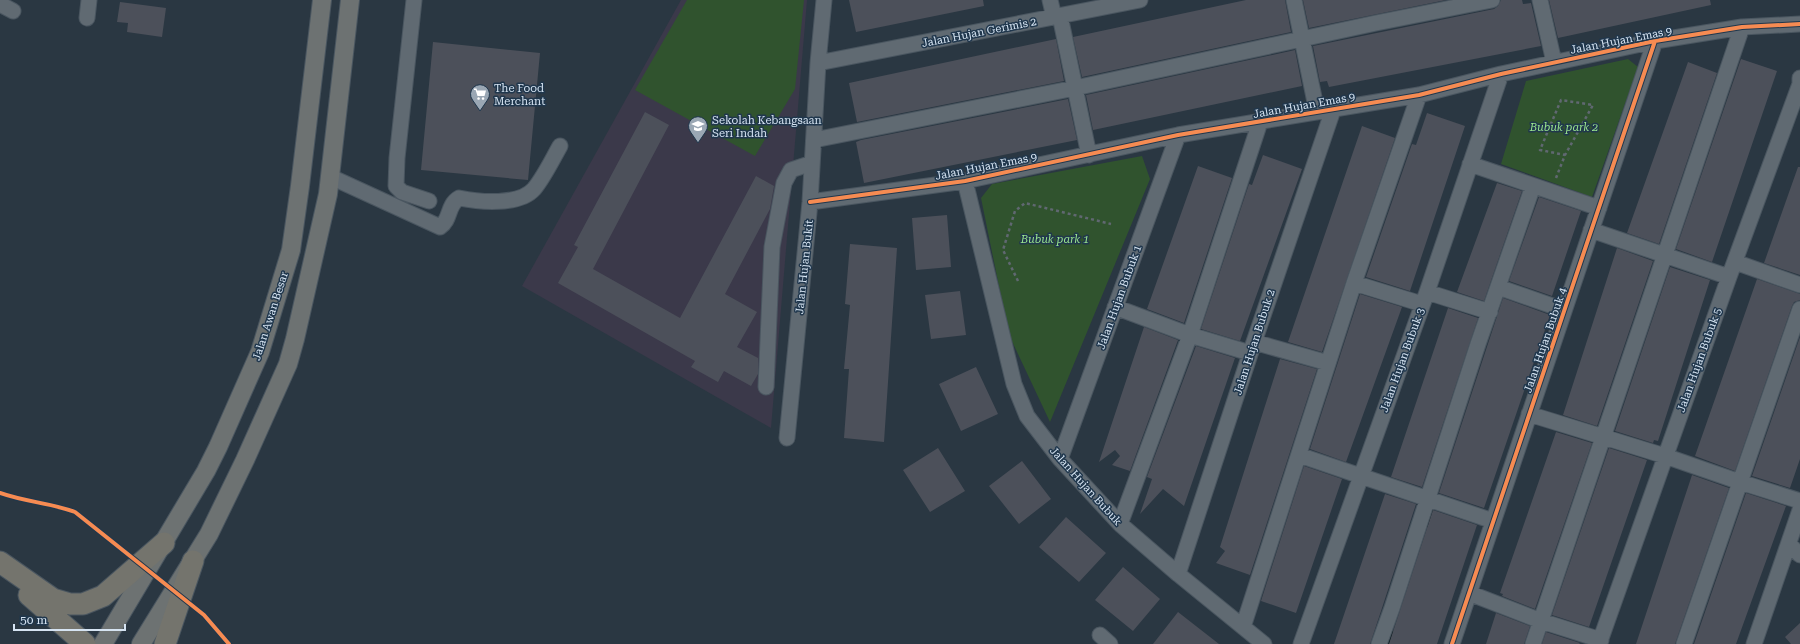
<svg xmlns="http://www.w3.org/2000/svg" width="1800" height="644" font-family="'Roboto Serif',serif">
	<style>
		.education { fill: #3b394a }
		.green { fill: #30532e }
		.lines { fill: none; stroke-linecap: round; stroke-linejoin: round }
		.stream { stroke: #101e23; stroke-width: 4.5 }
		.building { fill: #4c505a }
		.minor-casing { stroke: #4a5660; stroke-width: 17 }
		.major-casing { stroke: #4a5660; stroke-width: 20 }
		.highway-casing { stroke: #4a5660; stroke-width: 23 }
		.path { stroke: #606871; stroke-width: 2.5; stroke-dasharray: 3 3; stroke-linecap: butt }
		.minor { stroke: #606a72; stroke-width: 15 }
		.major { stroke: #6d7272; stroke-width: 18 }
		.highway { stroke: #74746d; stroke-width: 21 }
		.cycleway-casing { stroke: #20374d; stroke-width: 6 }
		.cycleway { stroke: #f68b52; stroke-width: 4 }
		.labels { text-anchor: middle; stroke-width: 3; stroke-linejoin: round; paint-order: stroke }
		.street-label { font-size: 11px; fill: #d6e4f2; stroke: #20374d }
		.poi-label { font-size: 11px; fill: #d6e4f2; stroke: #20374d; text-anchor: start }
		.park-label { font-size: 11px; font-style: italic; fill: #9ae58d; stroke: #20374d }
	</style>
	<rect width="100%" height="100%" fill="#2a3742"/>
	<path class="education" d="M 681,0 L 807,0 L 771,428 L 522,286 Z"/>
	<path class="green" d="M 687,0 L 804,0 L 795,89 L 755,156 L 635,90 Z
		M 1628,59 L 1638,67 L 1592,197 L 1501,164 L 1526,81 Z
		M 1142,156 L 1150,179 L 1050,422 L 1009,335 L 981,198 L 992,184 Z"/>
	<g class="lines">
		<path class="stream" d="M 1427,525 L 1434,503
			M 1387,644 L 1391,632"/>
	</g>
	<path class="building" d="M 849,0 L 983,0 L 984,6 L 856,32 Z
		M 1246,0 L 1285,0 L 1291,32 L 1082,77 L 1073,37 Z
		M 1303,0 L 1446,0 L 1309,28 Z
		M 1501,0 L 1522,0 L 1523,4 L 1531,3 L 1541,46 L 1329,87 L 1327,81 L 1320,82 L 1313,46 L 1494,9 L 1498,6 Z
		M 1549,0 L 1710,0 L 1711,5 L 1558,38 Z
		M 120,2 L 166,8 L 162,37 L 127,32 L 128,23 L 117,22 Z
		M 1056,39 L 1064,81 L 857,122 L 849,83 Z
		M 433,42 L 540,53 L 528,180 L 421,170 Z
		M 1295,50 L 1302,86 L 1093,130 L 1086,95 Z
		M 1741,59 L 1777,71 L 1712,262 L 1676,249 Z
		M 1688,62 L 1717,73 L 1659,244 L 1627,233 Z
		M 1068,99 L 1077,140 L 864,183 L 856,142 L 861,140 Z
		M 645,112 L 669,125 L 593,269 L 680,318 L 756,176 L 774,186 L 770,209 L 725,294 L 757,312 L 737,347 L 758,358 L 758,374 L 751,386 L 724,371 L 718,382 L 691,367 L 695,361 L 558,283 L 578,247 L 574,245 Z
		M 1427,113 L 1465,126 L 1410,291 L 1366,277 L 1412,144 L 1416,145 Z
		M 1362,126 L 1395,138 L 1322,352 L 1288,342 Z
		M 1263,155 L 1302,169 L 1240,341 L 1201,329 L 1249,184 L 1252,185 Z
		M 1198,166 L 1232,178 L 1184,323 L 1147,309 Z
		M 1798,167 L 1800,167 L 1800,275 L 1764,263 Z
		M 1497,183 L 1522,191 L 1484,301 L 1457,292 Z
		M 1539,197 L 1581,211 L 1552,296 L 1509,281 Z
		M 947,215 L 951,267 L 916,270 L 912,218 Z
		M 850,244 L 897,248 L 884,442 L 844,438 L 849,369 L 844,369 L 850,305 L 845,304 Z
		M 1617,248 L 1653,261 L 1597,426 L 1563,415 Z
		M 1670,267 L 1710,280 L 1658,441 L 1654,440 L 1653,443 L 1615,431 Z
		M 1757,279 L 1800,294 L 1800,300 L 1794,302 L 1792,306 L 1735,471 L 1695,456 Z
		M 960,291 L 966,335 L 931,339 L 925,295 Z
		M 1360,294 L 1402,307 L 1346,462 L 1310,449 Z
		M 1503,298 L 1550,315 L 1484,508 L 1439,493 Z
		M 1448,308 L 1478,318 L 1422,487 L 1391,477 Z
		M 1144,327 L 1178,340 L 1130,471 L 1112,465 L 1120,456 L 1115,450 L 1099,462 Z
		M 1800,337 L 1800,459 L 1790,488 L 1752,476 Z
		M 1196,346 L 1235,358 L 1184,506 L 1163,489 L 1140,514 L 1152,479 L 1147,477 Z
		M 1280,359 L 1317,369 L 1250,575 L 1216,563 L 1225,551 L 1220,547 Z
		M 976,367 L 998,414 L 961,431 L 939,384 Z
		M 1556,432 L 1592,443 L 1535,609 L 1502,596 L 1503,594 L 1500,593 Z
		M 938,448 L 965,491 L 930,512 L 903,470 Z
		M 1609,448 L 1647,460 L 1589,627 L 1552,615 Z
		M 1022,461 L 1051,499 L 1019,524 L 989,486 Z
		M 1304,466 L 1342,479 L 1296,613 L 1261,601 Z
		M 1692,475 L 1729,488 L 1675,644 L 1636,644 Z
		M 1746,493 L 1786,506 L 1736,644 L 1694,644 Z
		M 1385,494 L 1416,504 L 1383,605 L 1370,644 L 1334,644 Z
		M 1433,510 L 1477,525 L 1437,644 L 1389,644 Z
		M 1066,517 L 1106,553 L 1079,582 L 1039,547 Z
		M 1123,567 L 1160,599 L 1133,631 L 1095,600 Z
		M 1178,612 L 1219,644 L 1153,644 Z
		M 1496,613 L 1530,626 L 1524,644 L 1486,644 Z
		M 1800,623 L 1800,644 L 1791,644 L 1785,637 Z
		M 1546,632 L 1580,643 L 1579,644 L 1542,644 Z"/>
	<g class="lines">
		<defs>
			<path id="minor" d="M 414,0 L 397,158 L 396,186 L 402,192 L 429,201
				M 1050,0 L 1054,17
				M 1294,0 L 1317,112
				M 1540,0 L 1554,62
				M 0,4 L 13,11
				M 1060,16 L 1089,155
				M 87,18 L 89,0
				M 818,63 L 1140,0
				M 814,140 L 1075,88 L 1376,23 L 1492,0
				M 1470,164 L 1599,208
				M 331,177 L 440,227 C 451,220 447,205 459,198 C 479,202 519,206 534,189 C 544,177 552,160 560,146
				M 965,181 L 1014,384 L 1027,416 L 1060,459 L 1120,524 L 1178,574 L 1264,644
				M 810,202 L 965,181 L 1178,135 L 1419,95 L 1501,74 L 1655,41 L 1742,27 L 1800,24
				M 1591,230 L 1729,277
				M 1735,262 L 1800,285
				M 1354,283 L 1422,304
				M 1498,287 L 1564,310
				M 1427,292 L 1490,312
				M 1115,307 L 1190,335 L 1250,353
				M 1254,342 L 1328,363
				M 766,387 L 772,247 L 784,183 L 791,170 L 812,163
				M 1529,414 L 1665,456 L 1740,482 L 1800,501
				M 787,438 L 810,202 L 818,63 L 824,0
				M 1299,455 L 1493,521
				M 1060,459 L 1178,135
				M 1120,524 L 1190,335 L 1260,122
				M 1789,544 L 1800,555
				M 1178,574 L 1254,342 L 1333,110
				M 1469,593 L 1541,621 L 1601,640
				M 1243,627 L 1354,283 L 1419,95
				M 1100,635 L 1110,644
				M 1301,644 L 1427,292 L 1501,74
				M 1379,644 L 1392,608 L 1478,344 L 1533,186
				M 1452,644 L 1655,41
				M 1533,644 L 1742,27
				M 1599,644 L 1729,277 L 1800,84 L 1800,78
				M 1684,644 L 1800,309
				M 1754,644 L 1800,510"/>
			<path id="major" d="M 103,644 L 206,471 L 218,447 L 260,352 L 291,250 L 300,186 L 322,0
				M 141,644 L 209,534 L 245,460 L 288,364 L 295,339 L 328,194 L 350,0"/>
			<path id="highway" d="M 0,562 L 53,599 L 70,604 L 83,604 L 103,596 L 164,543
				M 29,595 L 85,644
				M 165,644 L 193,561"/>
		</defs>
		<use href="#minor" class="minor-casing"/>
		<use href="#major" class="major-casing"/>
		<use href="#highway" class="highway-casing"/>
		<path class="path" d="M 1556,178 L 1565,155 L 1593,105 L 1561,100 L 1540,150 L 1565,155
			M 1018,281 L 1003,250 L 1015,211 L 1025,203 L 1111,224"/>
		<use href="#minor" class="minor"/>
		<use href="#major" class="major"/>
		<use href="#highway" class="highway"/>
		<defs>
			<path id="cycleway" d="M 810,202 L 965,181 L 1178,135 L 1419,95 L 1501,74 L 1655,41 L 1742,27 L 1800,24
				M 0,493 C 25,502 51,503 75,512 L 204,615 L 229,644
				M 1452,644 L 1655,41"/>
		</defs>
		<use href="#cycleway" class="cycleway-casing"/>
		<use href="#cycleway" class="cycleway"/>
	</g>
	<defs>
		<symbol id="supermarket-pin" viewBox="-11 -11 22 30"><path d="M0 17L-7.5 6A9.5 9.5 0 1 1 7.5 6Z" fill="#9aa7b4" stroke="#20374d"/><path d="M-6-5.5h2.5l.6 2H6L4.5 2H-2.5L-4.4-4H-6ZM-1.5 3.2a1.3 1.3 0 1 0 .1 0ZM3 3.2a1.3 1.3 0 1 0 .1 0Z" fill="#fff"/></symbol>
		<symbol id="school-pin" viewBox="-11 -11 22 30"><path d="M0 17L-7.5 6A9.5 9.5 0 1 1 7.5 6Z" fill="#9aa7b4" stroke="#20374d"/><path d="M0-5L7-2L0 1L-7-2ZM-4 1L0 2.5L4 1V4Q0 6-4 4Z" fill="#fff"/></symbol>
	</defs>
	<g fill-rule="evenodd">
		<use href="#supermarket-pin" x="469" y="83" width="22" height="30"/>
		<use href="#school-pin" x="687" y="115" width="22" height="30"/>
	</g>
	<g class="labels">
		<g class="street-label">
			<text transform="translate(979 32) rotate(-11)" y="4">Jalan Hujan Gerimis 2</text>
			<text transform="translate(1621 40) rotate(-11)" y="4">Jalan Hujan Emas 9</text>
			<text transform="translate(1304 105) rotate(-10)" y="4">Jalan Hujan Emas 9</text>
			<text transform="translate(986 166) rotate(-11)" y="4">Jalan Hujan Emas 9</text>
			<text transform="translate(804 267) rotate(-84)" y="4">Jalan Hujan Bukit</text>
			<text transform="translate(1119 297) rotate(-70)" y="4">Jalan Hujan Bubuk 1</text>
			<text transform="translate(270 316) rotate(-72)" y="4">Jalan Awan Besar</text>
			<text transform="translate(1545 340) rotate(-71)" y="4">Jalan Hujan Bubuk 4</text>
			<text transform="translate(1254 342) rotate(-72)" y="4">Jalan Hujan Bubuk 2</text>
			<text transform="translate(1402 360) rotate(-70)" y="4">Jalan Hujan Bubuk 3</text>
			<text transform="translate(1699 360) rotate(-70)" y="4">Jalan Hujan Bubuk 5</text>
			<text transform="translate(1086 486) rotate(48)" y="4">Jalan Hujan Bubuk</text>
		</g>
		<g class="poi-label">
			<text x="494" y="92">The Food<tspan x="494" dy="13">Merchant</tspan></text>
			<text x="712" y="124">Sekolah Kebangsaan<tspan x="712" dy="13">Seri Indah</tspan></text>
		</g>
		<g class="park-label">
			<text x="1564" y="131">Bubuk park 2</text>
			<text x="1055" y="243">Bubuk park 1</text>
		</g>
	</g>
	<path d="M14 624v6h111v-6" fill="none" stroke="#d6e4f2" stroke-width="2"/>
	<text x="20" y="624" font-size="12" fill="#d6e4f2" stroke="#20374d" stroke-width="3" paint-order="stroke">50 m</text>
</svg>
